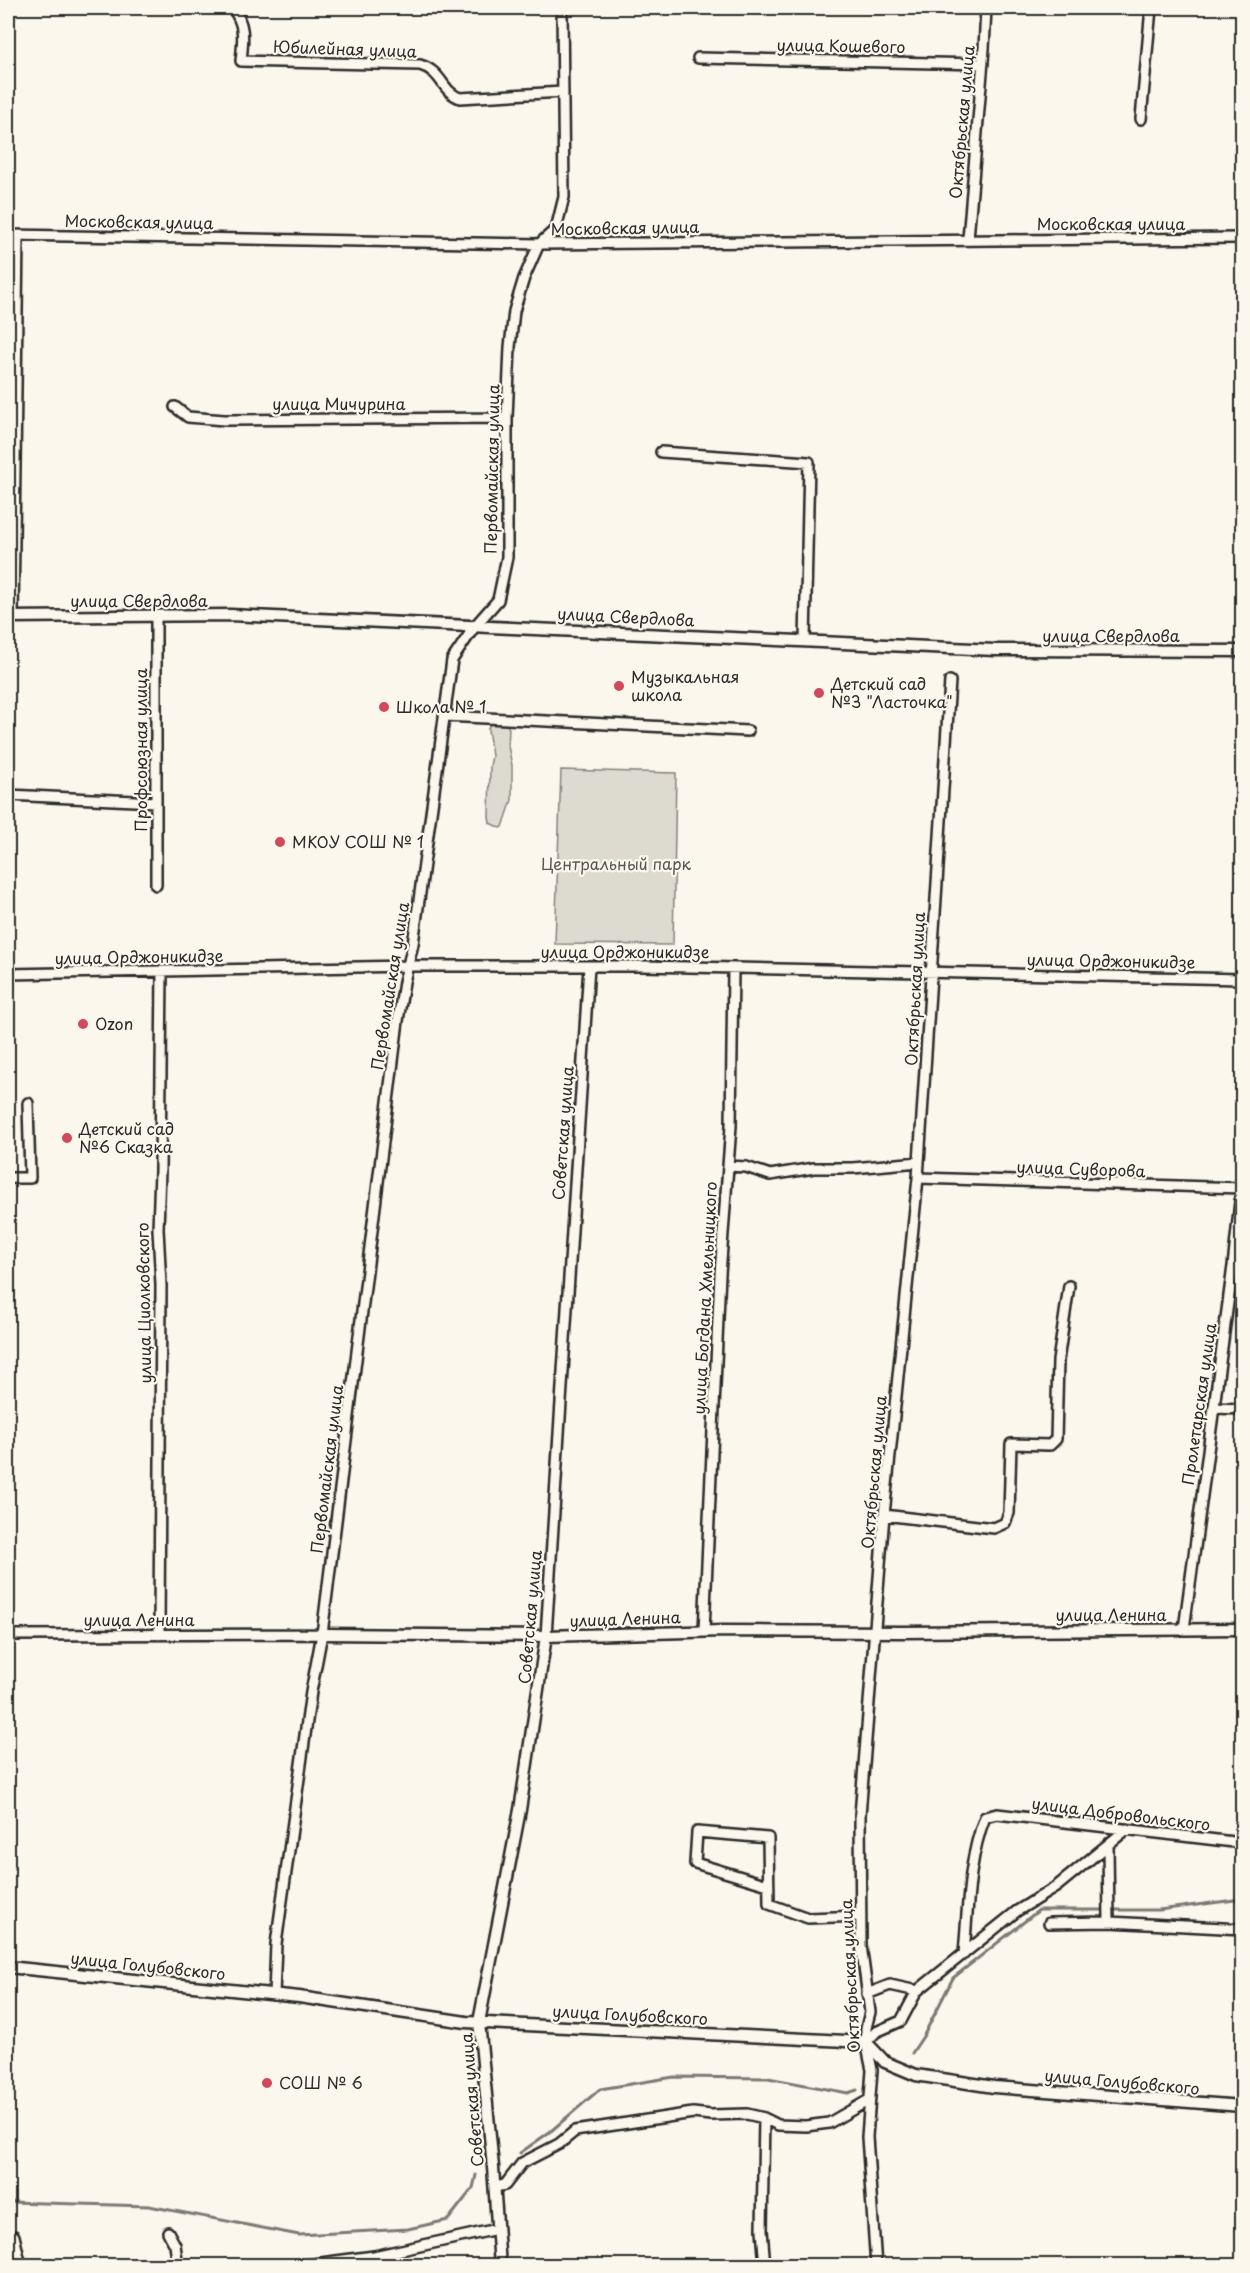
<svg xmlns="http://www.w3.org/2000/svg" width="1250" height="2273" font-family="'Playpen Sans',sans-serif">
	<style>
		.green { fill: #dddad0; stroke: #84827e; stroke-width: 1.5 }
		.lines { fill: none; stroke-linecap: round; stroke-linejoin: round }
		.stream { stroke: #7b7a75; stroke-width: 3 }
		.minor-casing { stroke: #2b2b2b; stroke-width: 14 }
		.tertiary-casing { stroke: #2b2b2b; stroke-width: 15 }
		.minor { stroke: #fbf7ec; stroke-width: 9 }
		.tertiary { stroke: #fbf7ec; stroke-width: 10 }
		.poi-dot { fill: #d1495b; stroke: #fbf7ec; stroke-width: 2 }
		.labels { text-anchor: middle; stroke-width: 4.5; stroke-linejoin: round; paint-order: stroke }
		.street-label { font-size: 16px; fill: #2b2b2b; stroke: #fbf7ec }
		.poi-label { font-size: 16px; fill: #2b2b2b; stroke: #fbf7ec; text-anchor: start }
		.park-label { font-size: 16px; fill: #585754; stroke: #fbf7ec }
	</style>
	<rect width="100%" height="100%" fill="#fbf7ec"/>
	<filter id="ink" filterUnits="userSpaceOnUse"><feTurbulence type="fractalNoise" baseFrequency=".0167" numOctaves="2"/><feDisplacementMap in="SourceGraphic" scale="12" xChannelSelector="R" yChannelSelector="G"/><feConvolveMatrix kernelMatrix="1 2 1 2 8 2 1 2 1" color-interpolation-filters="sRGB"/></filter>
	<g filter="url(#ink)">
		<path class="green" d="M 490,723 L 506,723 L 509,729 L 508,746 L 512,765 L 512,800 L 503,827 L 500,828 L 490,823 L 489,816 L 490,766 L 492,756 L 488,729 Z
			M 561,770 L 676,773 L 673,945 L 555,944 Z"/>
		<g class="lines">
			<path class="stream" d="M 912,2053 L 924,2035 L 953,1978 L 1039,1910 L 1159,1910 L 1242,1899
				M 520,2153 L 551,2131 L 600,2089 L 674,2077 L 768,2078 L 848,2093 L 857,2090
				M 8,2202 L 149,2206 L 299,2235 L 408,2229 L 448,2220 L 473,2188 L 476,2175"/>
			<defs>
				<path id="minor" d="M 232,8 C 246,24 243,40 241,61 L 420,65 C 442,71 442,92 460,98 L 563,92
					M 698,58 L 983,64
					M 1141,119 L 1151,8
					M 8,235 L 539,244 L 1242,238
					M 968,239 L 984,49 L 986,8
					M 175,407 L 188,417 L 224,420 L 507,418
					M 661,452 L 809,462 L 805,641
					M 13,617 L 18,236
					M 444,716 L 748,731
					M 8,795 L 156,802
					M 156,885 L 156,616
					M 8,974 L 407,966 L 641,966 L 1242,979
					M 728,1166 L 746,1167 L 770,1175 L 814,1168 L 853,1168 L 919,1162
					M 918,1178 L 1242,1188
					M 8,1180 L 12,1178 L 30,1178 L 28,1103
					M 1214,1408 L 1242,1409
					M 884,1515 L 994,1528 L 1005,1523 L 1009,1513 L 1011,1444 L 1050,1445 L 1056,1439 L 1058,1361 L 1069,1286
					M 1184,1629 L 1233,1266 L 1242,1183
					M 704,1631 L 720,1274 L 731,1126 L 733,968
					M 8,1635 L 322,1634
					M 159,1635 L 161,1285 L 158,1229 L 160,1171 L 162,971
					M 546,1636 L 589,966
					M 1108,1845 L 1109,1922
					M 768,1885 L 695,1863 L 697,1832 L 768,1838 L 769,1904 L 808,1918 L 861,1916
					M 1049,1923 L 1109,1922 L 1242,1929
					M 964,1954 C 968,1908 968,1860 985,1817 L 997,1814 L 1242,1843
					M 867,1994 L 890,1985 L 917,1991
					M 274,1995 L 276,1944 L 311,1692 L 322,1634 L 398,1021 L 404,982 L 413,944 L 452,660 L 475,626 L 498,600 L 507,557 L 507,418 L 510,347 L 514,311 L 524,278 L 539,244 L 556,229 L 564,197 L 562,8
					M 866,2042 L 876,2032 L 901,2021 L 917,1991 L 1017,1911 L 1056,1887 L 1127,1829
					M 764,2118 L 762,2230 L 765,2266
					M 495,2187 L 505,2185 L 522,2163 L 559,2144 L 575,2131 L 693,2113 L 711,2115 L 747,2114 L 764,2118 L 778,2125 L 806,2126 L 829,2123 L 869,2100
					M 168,2232 L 175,2245 L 178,2266
					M 14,2236 L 21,2266
					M 298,2266 L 374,2256 L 497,2229
					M 876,2266 L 867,2137 L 872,2070 L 866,2042 L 866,2028 L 870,2012 L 861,1945 L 860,1815 L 884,1515 L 918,1178 L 950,681"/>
				<path id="tertiary" d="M 8,617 L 230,615 L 995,650 L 1242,651
					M 322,1634 L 546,1636 L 723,1631 L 902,1632 L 1242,1629
					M 8,1967 L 299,1997 L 466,2022 L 866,2042 L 885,2062 L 916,2075 L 994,2087 L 1242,2106
					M 500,2266 L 493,2167 L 479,2022 L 520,1810 L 546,1636"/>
			</defs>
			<use href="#minor" class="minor-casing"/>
			<use href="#tertiary" class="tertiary-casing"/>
			<use href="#minor" class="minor"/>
			<use href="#tertiary" class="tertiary"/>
		</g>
	</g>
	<g class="poi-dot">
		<circle cx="619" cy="686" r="6"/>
		<circle cx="819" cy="693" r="6"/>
		<circle cx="384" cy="707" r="6"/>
		<circle cx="280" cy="842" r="6"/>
		<circle cx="83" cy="1024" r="6"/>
		<circle cx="67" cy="1138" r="6"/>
		<circle cx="267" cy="2083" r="6"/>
	</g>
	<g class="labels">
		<g class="street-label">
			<text transform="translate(841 46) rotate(1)" y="6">улица Кошевого</text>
			<text transform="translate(345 49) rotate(2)" y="6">Юбилейная улица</text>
			<text transform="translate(962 122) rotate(-85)" y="6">Октябрьская улица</text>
			<text transform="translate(139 222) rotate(1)" y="6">Московская улица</text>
			<text x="1111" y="230">Московская улица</text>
			<text transform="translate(625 228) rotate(-1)" y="6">Московская улица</text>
			<text x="339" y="410">улица Мичурина</text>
			<text transform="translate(492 469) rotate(-89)" y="6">Первомайская улица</text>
			<text x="139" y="607">улица Свердлова</text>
			<text transform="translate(626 617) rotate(3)" y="6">улица Свердлова</text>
			<text x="1111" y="642">улица Свердлова</text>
			<text transform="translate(141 750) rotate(-90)" y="6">Профсоюзная улица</text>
			<text x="625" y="958">улица Орджоникидзе</text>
			<text transform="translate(139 957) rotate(-1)" y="6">улица Орджоникидзе</text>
			<text transform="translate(1111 961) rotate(1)" y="6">улица Орджоникидзе</text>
			<text transform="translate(390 986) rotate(-81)" y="6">Первомайская улица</text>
			<text transform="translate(915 989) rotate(-87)" y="6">Октябрьская улица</text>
			<text transform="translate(563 1133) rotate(-86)" y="6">Советская улица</text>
			<text transform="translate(1081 1169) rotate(2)" y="6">улица Суворова</text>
			<text transform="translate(705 1298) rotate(-87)" y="6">улица Богдана Хмельницкого</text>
			<text transform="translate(144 1303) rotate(-91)" y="6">улица Циолковского</text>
			<text transform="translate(1199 1404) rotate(-82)" y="6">Пролетарская улица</text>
			<text transform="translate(327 1469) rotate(-83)" y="6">Первомайская улица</text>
			<text transform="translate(874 1472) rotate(-85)" y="6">Октябрьская улица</text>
			<text x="1111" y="1621">улица Ленина</text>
			<text transform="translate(530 1617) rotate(-85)" y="6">Советская улица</text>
			<text transform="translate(625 1619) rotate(-2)" y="6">улица Ленина</text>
			<text x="139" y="1626">улица Ленина</text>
			<text transform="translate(1121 1814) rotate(7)" y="6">улица Добровольского</text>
			<text transform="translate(148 1966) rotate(6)" y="6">улица Голубовского</text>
			<text transform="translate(850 1976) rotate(-93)" y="6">Октябрьская улица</text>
			<text transform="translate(630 2015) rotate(3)" y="6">улица Голубовского</text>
			<text transform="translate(1122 2082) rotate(5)" y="6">улица Голубовского</text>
			<text transform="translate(472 2100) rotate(-95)" y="6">Советская улица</text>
		</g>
		<g class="poi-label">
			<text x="631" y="683">Музыкальная<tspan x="631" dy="18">школа</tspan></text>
			<text x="831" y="690">Детский сад<tspan x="831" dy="18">№3 "Ласточка"</tspan></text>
			<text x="396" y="713">Школа № 1</text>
			<text x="292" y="848">МКОУ СОШ № 1</text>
			<text x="95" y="1030">Ozon</text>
			<text x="79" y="1135">Детский сад<tspan x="79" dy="18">№6 Сказка</tspan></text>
			<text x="279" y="2089">СОШ № 6</text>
		</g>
		<g class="park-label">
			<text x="616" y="870">Центральный парк</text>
		</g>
	</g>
	<rect width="1250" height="2273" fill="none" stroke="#fbf7ec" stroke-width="30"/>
	<rect x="15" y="15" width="1220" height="2243" fill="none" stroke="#2b2b2b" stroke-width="2" filter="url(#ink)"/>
</svg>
